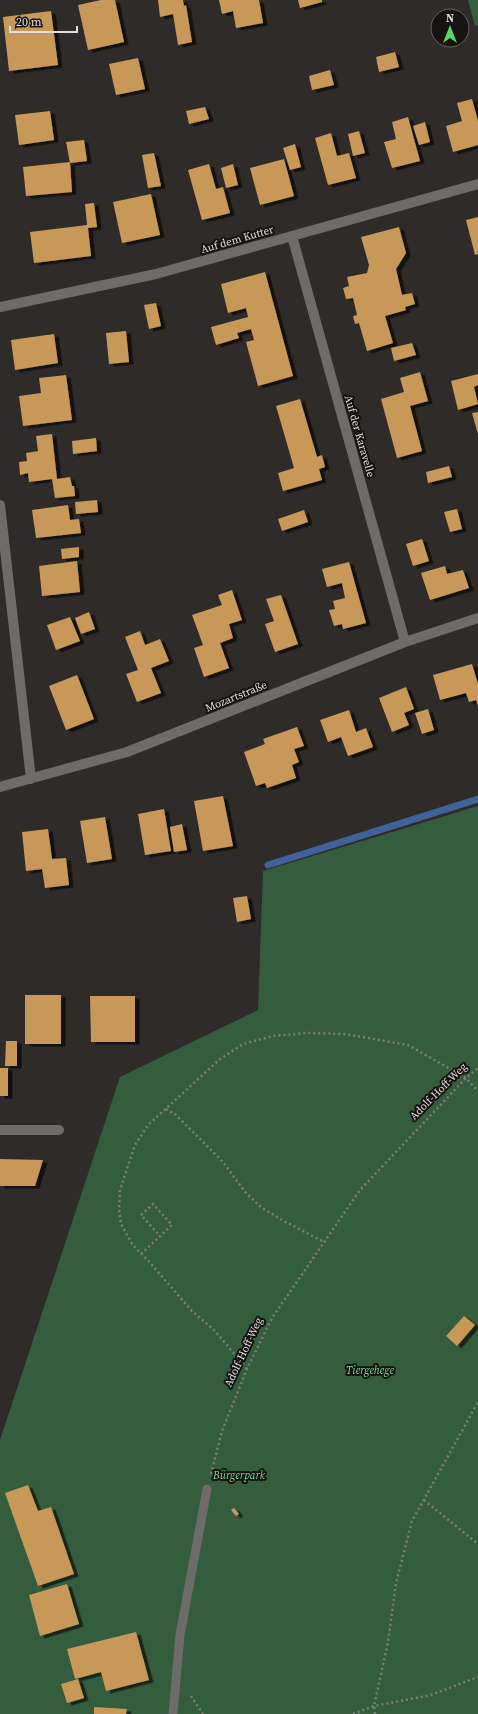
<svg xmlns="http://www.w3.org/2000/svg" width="478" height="1714" font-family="'Source Serif 4',serif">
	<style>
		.green { fill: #345d3e }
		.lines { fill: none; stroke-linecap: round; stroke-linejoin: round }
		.stream { stroke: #416199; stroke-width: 7 }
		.building { fill: #c79859; filter: url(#shadow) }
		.path { stroke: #7f7d7a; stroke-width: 2.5; stroke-dasharray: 2 3; stroke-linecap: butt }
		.service { stroke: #6e6c68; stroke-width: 9 }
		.minor { stroke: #6e6c68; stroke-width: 10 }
		.labels { text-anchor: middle; stroke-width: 4; stroke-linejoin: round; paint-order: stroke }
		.street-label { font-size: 11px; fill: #e0dedc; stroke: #151413 }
		.park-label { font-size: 11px; font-style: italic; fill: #7fd894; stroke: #151413 }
	</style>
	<defs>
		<filter id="shadow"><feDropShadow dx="4.5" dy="2.5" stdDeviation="0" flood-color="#0009"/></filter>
	</defs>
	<rect width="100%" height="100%" fill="#2e2b28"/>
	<path class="green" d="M 468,0 L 478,0 L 478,25 L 475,26 Z
		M 478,806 L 478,1714 L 0,1714 L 0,1440 L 120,1077 L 258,1010 L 263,871 Z"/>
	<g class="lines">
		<path class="stream" d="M 268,865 L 478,799"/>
	</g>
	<path class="building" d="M 101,0 L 115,0 L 124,42 L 88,50 L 78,5 Z
		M 158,0 L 183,0 L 184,6 L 186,5 L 192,42 L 178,45 L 173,14 L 160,17 Z
		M 219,0 L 259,0 L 263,23 L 236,28 L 233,11 L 222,14 Z
		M 298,0 L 322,0 L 322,2 L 300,8 Z
		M 51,11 L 58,65 L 9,71 L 3,17 Z
		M 395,52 L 399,67 L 379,72 L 376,57 Z
		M 138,58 L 145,89 L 116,95 L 109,64 Z
		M 330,70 L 334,85 L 312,90 L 309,76 Z
		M 472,99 L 478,121 L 478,145 L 453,152 L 446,126 L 462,121 L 457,103 Z
		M 205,107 L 209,119 L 189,124 L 186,111 Z
		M 50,111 L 54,140 L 19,145 L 15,115 Z
		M 408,117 L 420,161 L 392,168 L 384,142 L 396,139 L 392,122 Z
		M 425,122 L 430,142 L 419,145 L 413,126 Z
		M 359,131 L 365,153 L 353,156 L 348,134 Z
		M 331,133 L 337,156 L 349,153 L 356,178 L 328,185 L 315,138 Z
		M 84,140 L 87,161 L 70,163 L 66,142 Z
		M 295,144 L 301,167 L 290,170 L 283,148 Z
		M 154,153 L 161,186 L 148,188 L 142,155 Z
		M 284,159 L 294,196 L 260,205 L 250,168 Z
		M 70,162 L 72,192 L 26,196 L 23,167 Z
		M 209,164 L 216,189 L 223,187 L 230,213 L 202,220 L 188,170 Z
		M 233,164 L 238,185 L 226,188 L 221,168 Z
		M 151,194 L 160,235 L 122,243 L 113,202 Z
		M 94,203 L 97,227 L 88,228 L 91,256 L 34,263 L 30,232 L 87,225 L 85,204 Z
		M 478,217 L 478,254 L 475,255 L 466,220 Z
		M 399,227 L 406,253 L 396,269 L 402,295 L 412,293 L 415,304 L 405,307 L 406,310 L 385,316 L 393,343 L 367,351 L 359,323 L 355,324 L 353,316 L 357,315 L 353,298 L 346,299 L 343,288 L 349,286 L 347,277 L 367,273 L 369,265 L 361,237 Z
		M 265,272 L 293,376 L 258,386 L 246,342 L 254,340 L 251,329 L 237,333 L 239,338 L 216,345 L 211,327 L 248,317 L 246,308 L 228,313 L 221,284 Z
		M 156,303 L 161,326 L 149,329 L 144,305 Z
		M 126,331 L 129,362 L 109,364 L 106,333 Z
		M 54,334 L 58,363 L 15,370 L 11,340 Z
		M 412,343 L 416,355 L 394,361 L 391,348 Z
		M 420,372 L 428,401 L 410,406 L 422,451 L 397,458 L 381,399 L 404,392 L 400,378 Z
		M 478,374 L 478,385 L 474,387 L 478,404 L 458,410 L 451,381 Z
		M 66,375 L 72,420 L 23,426 L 19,396 L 41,393 L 39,378 Z
		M 300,399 L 317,457 L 322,455 L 325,467 L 319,469 L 322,480 L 283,491 L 278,473 L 294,468 L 276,406 Z
		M 478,412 L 478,434 L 472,413 Z
		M 52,434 L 57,479 L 70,477 L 72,486 L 74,486 L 75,496 L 55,498 L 52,479 L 29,482 L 28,473 L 20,475 L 19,462 L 27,461 L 26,453 L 38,451 L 36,436 Z
		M 96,438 L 97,451 L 73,454 L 72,441 Z
		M 449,466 L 452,477 L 428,483 L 426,472 Z
		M 97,500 L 98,512 L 76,514 L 75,502 Z
		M 68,505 L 70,520 L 79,519 L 81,533 L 36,538 L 32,510 Z
		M 457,509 L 462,529 L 450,532 L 444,512 Z
		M 304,510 L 308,522 L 282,531 L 278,519 Z
		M 422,539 L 429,561 L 413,566 L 406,544 Z
		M 79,547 L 79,557 L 62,559 L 61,549 Z
		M 77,561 L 80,592 L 42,596 L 39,566 Z
		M 349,562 L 366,623 L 343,629 L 342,624 L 334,626 L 329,610 L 335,609 L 333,601 L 345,598 L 342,583 L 327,587 L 322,569 Z
		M 445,566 L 447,574 L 463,570 L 469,588 L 430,600 L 421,573 Z
		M 232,590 L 242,620 L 229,624 L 233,638 L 220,643 L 229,668 L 204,677 L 194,648 L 203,645 L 192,615 L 222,605 L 218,595 Z
		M 281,595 L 298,644 L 275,652 L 265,624 L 274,621 L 266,599 Z
		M 89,612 L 95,629 L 81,634 L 75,618 Z
		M 70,617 L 80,641 L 56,650 L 47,625 Z
		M 140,631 L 145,645 L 160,639 L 169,661 L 151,668 L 161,693 L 137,702 L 126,674 L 138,670 L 125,637 Z
		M 472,664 L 478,684 L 478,706 L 476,700 L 469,702 L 466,693 L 440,700 L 433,675 Z
		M 77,675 L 94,719 L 66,730 L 49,686 Z
		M 406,687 L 414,709 L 404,713 L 409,725 L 392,732 L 379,698 Z
		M 428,709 L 434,730 L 422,734 L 415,713 Z
		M 349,710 L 356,732 L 366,728 L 373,747 L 348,756 L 341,737 L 328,742 L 320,720 Z
		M 297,727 L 304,746 L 294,749 L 299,762 L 292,765 L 296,778 L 267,788 L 265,783 L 256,786 L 244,752 L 265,744 L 263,739 Z
		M 223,796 L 233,846 L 203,851 L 194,801 Z
		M 164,809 L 171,851 L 145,855 L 138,814 Z
		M 105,817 L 112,859 L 87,863 L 80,821 Z
		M 182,824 L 187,850 L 174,852 L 170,827 Z
		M 48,829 L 52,859 L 66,858 L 69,885 L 45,888 L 42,869 L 26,871 L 22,832 Z
		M 247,896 L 251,919 L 237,922 L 233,898 Z
		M 25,995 L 61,995 L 61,1044 L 25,1044 Z
		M 90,996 L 135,996 L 135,1042 L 91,1042 Z
		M 6,1041 L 17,1041 L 17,1066 L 5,1066 Z
		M 0,1068 L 8,1068 L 8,1096 L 0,1096 Z
		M 0,1159 L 43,1160 L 35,1186 L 0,1186 Z
		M 464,1316 L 475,1325 L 457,1346 L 446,1336 Z
		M 28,1485 L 38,1511 L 51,1507 L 74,1574 L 38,1586 L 5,1493 Z
		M 234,1508 L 239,1514 L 236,1516 L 231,1510 Z
		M 67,1584 L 79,1624 L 40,1636 L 29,1595 Z
		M 136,1632 L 149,1680 L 106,1691 L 101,1672 L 75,1679 L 67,1649 Z
		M 78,1679 L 84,1698 L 67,1703 L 61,1684 Z
		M 94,1707 L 127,1709 L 126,1714 L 94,1714 Z"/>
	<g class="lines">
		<path class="path" d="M 166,1109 L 176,1115 L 223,1162 L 246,1193 L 262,1208 L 284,1221 L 324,1242
			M 141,1254 L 172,1225 L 153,1204 L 141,1215 L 160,1236
			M 247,1369 L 215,1331 L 191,1310 L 152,1265 L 132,1244 L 121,1224 L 119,1210 L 120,1190 L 135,1145 L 148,1125 L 219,1060 L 243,1044 L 273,1036 L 306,1033 L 345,1034 L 408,1045 L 466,1078 L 478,1091
			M 211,1474 L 222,1431 L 247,1369 L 272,1318 L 360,1190 L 466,1078 L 478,1068
			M 424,1500 L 478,1544
			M 191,1696 L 203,1714
			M 353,1714 L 374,1706 L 431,1695 L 478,1677
			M 375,1714 L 374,1706 L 388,1642 L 396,1583 L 412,1521 L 478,1402"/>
		<path class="service" d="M 173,1714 L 180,1635 L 207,1489"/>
		<path class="minor" d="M 292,236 L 405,642
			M 0,307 L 156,274 L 478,184
			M 0,505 L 31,779
			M 0,787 L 127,752 L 405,642 L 478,618
			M 0,1130 L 59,1130"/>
	</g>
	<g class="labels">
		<g class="street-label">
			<text transform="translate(237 239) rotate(-16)" y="4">Auf dem Kutter</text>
			<text transform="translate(360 436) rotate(74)" y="4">Auf der Karavelle</text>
			<text transform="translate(236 696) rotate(-22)" y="4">Mozartstraße</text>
			<text transform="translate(438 1091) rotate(-45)" y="4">Adolf-Hoff-Weg</text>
			<text transform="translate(243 1352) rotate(-65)" y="4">Adolf-Hoff-Weg</text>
		</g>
		<g class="park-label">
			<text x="370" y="1374">Tiergehege</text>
			<text x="239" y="1479">Bürgerpark</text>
		</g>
	</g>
	<g transform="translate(450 28)"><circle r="19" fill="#151413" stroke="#666563"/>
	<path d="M0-3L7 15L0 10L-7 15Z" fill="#5cd56d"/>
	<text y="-6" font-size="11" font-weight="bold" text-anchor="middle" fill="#e0dedc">N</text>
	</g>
	<path d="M10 26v6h67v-6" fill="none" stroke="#e0dedc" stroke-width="2"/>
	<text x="16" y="26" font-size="12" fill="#e0dedc" stroke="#151413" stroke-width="3" paint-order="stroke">20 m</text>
</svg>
